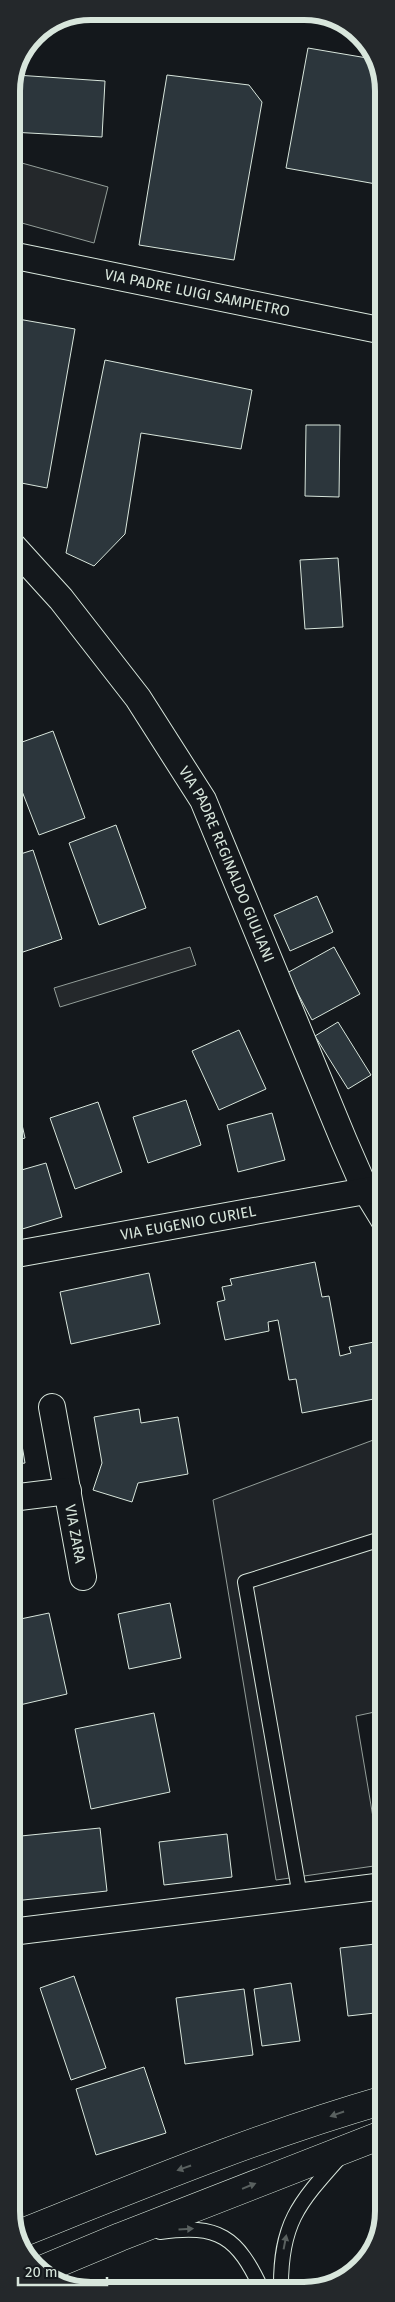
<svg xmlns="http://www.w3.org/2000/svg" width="395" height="2302" font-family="'Fira Sans',sans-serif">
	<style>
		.green { fill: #202428; stroke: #939e99 }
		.parking { fill: #24282b; stroke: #939e99 }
		.building { fill: #2c363c; stroke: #d8e6dc }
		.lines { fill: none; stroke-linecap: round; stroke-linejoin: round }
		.lane-casing { stroke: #d8e6dc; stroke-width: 16 }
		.street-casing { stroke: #d8e6dc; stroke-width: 28 }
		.primary-casing { stroke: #d8e6dc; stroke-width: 29 }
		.lane { stroke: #14181c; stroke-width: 14 }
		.street { stroke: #14181c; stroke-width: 26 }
		.primary { stroke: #14181c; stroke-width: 28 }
		.oneway { fill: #59605f }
		.labels { text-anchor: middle; stroke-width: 4; stroke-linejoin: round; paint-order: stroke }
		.street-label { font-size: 15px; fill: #d8e6dc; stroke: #14181c }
		.rim { fill: none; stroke: #d8e6dc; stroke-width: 6 }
	</style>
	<rect width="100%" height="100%" fill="#14181c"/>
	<path class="green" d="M 384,1436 L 384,1710 L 356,1716 L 381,1865 L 276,1880 L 213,1500 Z"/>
	<path class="parking" d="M 11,160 L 108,187 L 94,243 L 11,220 Z
		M 190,947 L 196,965 L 60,1007 L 54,988 Z"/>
	<path class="building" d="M 308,48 L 373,59 L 384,85 L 384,108 L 379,131 L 384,131 L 384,145 L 376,184 L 286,168 Z
		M 16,75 L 105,81 L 102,137 L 11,132 L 11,86 Z
		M 167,75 L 249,85 L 262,102 L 234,260 L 139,245 Z
		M 18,319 L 75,329 L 47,488 L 11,481 L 11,355 Z
		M 105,360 L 252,390 L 241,449 L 141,433 L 125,534 L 94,566 L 66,553 Z
		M 306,425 L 340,425 L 339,497 L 305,496 Z
		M 338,558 L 343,627 L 305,629 L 300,560 Z
		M 53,731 L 85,818 L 39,835 L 11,763 L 11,746 Z
		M 116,825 L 146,908 L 99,925 L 69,843 Z
		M 33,850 L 62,939 L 14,955 L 11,946 L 11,857 Z
		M 317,896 L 333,932 L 290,951 L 274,915 Z
		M 334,947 L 360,994 L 312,1020 L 287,973 Z
		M 338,1022 L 371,1075 L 348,1089 L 315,1036 Z
		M 239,1030 L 266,1089 L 219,1110 L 192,1051 Z
		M 16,1098 L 25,1138 L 11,1142 L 11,1099 Z
		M 186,1100 L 201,1145 L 148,1163 L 133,1117 Z
		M 98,1102 L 122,1172 L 75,1189 L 50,1118 Z
		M 272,1113 L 285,1160 L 238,1172 L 227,1125 Z
		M 46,1163 L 62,1217 L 19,1230 L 11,1204 L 11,1173 Z
		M 315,1262 L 322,1297 L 329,1296 L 340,1356 L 351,1353 L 349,1347 L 384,1340 L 384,1397 L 302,1413 L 296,1379 L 289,1380 L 278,1320 L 268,1322 L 269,1331 L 225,1340 L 217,1302 L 225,1300 L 222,1287 L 232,1285 L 230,1279 Z
		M 149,1273 L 160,1324 L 71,1344 L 60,1292 Z
		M 15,1404 L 25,1463 L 11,1465 L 11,1405 Z
		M 139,1409 L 141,1423 L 178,1417 L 188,1474 L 138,1483 L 132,1502 L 93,1490 L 102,1463 L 94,1417 Z
		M 170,1603 L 181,1658 L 129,1669 L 118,1614 Z
		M 49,1613 L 67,1694 L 11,1707 L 11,1621 Z
		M 154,1713 L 170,1792 L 91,1809 L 75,1729 Z
		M 100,1828 L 107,1891 L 14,1901 L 11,1837 Z
		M 227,1834 L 232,1877 L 164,1885 L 159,1842 Z
		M 384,1943 L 384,2012 L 348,2016 L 340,1948 Z
		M 74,1976 L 106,2068 L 71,2080 L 40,1988 Z
		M 291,1983 L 300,2041 L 262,2046 L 254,1989 Z
		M 244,1989 L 253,2055 L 185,2064 L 176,1998 Z
		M 144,2067 L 166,2133 L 96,2155 L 76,2089 Z"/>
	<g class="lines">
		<defs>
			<path id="lane" d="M 300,1896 L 245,1582 L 384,1538
				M 160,2232 C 219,2224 237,2236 262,2290
				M 281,2290 C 280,2224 298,2204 340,2157"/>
			<g id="street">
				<path id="s1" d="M 11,255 L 384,331"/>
				<path id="s2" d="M 11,544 L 61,599 L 138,698 L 203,800 L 344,1141 L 365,1189 L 384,1220"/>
				<path id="s3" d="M 11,1255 L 382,1188"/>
				<path id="s4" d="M 52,1407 L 83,1577"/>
				<path d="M 11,1498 L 68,1491"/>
				<path d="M 11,1932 L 384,1886"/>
			</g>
			<path id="primary" d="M 19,2234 C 139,2186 259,2136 384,2100
				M 41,2270 L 120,2237 L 384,2134"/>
		</defs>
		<use href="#lane" class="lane-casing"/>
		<use href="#street" class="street-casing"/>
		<use href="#primary" class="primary-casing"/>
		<use href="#lane" class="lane"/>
		<use href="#street" class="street"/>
		<use href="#primary" class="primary"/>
	</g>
	<defs><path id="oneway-solid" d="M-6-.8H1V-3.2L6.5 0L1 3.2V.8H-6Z" transform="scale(1.25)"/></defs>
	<g class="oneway">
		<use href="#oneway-solid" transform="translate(337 2114) rotate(161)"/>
		<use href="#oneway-solid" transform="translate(184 2168) rotate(161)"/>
		<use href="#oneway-solid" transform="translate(249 2186) rotate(-22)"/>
		<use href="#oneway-solid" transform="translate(186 2229) rotate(-3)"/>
		<use href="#oneway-solid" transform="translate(285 2242) rotate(-79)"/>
	</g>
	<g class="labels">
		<g class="street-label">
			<text dy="5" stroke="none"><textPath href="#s1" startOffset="190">VIA PADRE LUIGI SAMPIETRO</textPath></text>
			<text dy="5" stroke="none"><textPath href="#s2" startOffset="389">VIA PADRE REGINALDO GIULIANI</textPath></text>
			<text dy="5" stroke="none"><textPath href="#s3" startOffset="180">VIA EUGENIO CURIEL</textPath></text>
			<text dy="5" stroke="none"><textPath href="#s4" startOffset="129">VIA ZARA</textPath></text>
		</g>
	</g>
	<path d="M0 0H395V2302H0ZM91 20H304A71 71 0 0 1 375 91V2211A71 71 0 0 1 304 2282H91A71 71 0 0 1 20 2211V91A71 71 0 0 1 91 20Z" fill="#24282b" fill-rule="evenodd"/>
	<path class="rim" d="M91 20H304A71 71 0 0 1 375 91V2211A71 71 0 0 1 304 2282H91A71 71 0 0 1 20 2211V91A71 71 0 0 1 91 20Z"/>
	<path d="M18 2277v8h89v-8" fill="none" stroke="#d8e6dc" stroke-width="2.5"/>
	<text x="25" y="2277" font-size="15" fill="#d8e6dc" stroke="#14181c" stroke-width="4" paint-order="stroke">20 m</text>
</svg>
